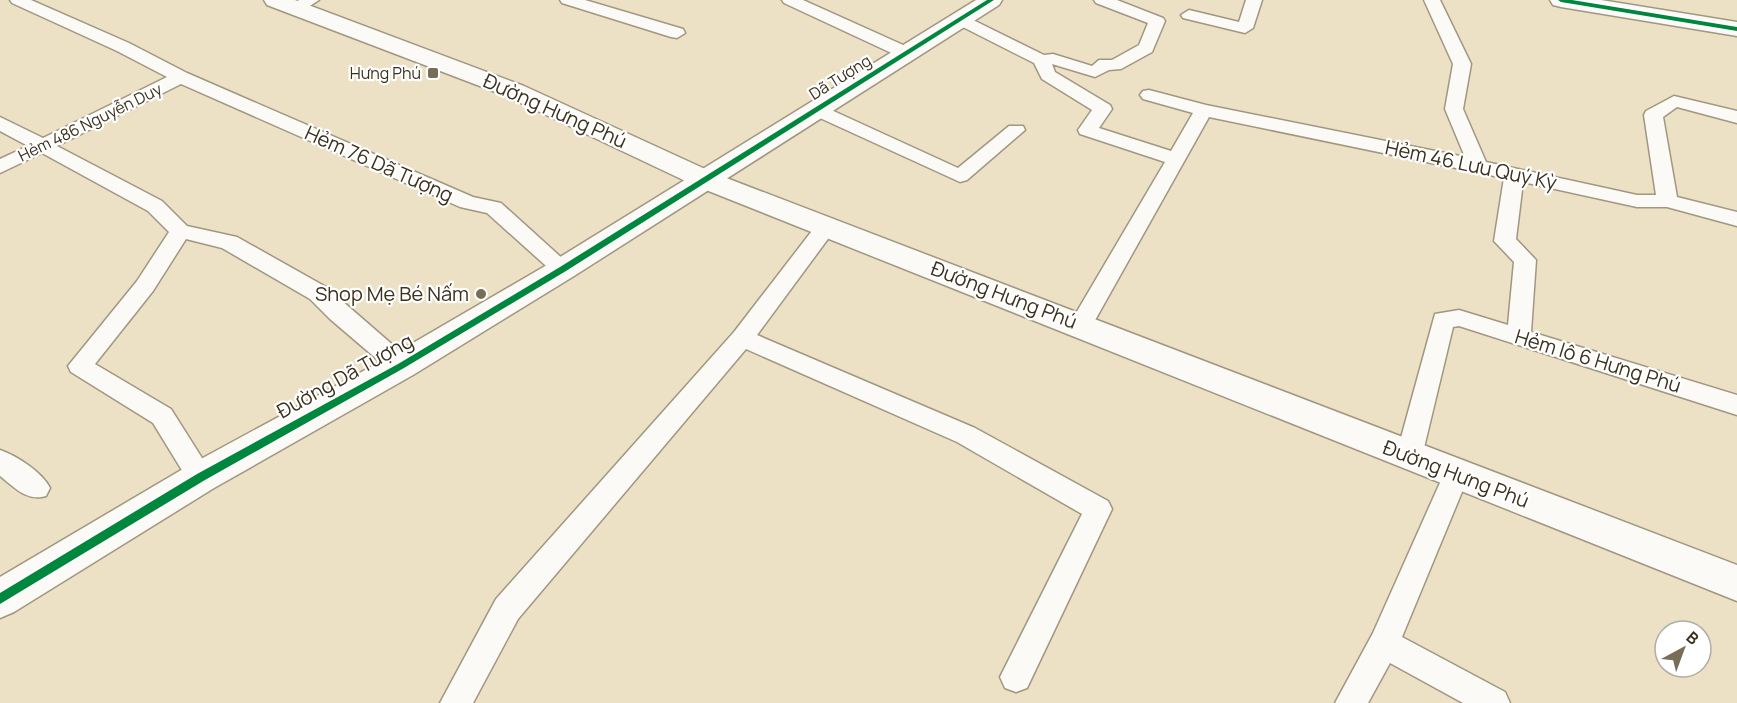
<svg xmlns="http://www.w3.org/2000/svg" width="1737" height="703" font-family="Manrope,sans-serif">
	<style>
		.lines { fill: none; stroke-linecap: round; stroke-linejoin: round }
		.service-casing { stroke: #a09782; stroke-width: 3 }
		.minor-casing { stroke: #a09782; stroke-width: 3 }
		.tertiary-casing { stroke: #a09782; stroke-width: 3 }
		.secondary-casing { stroke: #a09782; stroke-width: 3 }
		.service { fill: #fcfaf6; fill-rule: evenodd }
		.minor { fill: #fcfaf6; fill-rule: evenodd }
		.tertiary { fill: #fcfaf6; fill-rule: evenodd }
		.secondary { fill: #fcfaf6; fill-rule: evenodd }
		.cycleway-casing { stroke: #fff; stroke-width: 4 }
		.cycleway { fill: #00873e; fill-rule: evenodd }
		.poi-dot { fill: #786e58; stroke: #fff; stroke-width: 2 }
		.labels { text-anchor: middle; stroke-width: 4.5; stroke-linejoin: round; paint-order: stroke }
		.far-poi-label { font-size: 16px; fill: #3a311e; stroke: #fff; text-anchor: end }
		.far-street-label { font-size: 16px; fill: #3a311e; stroke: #fff }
		.street-label { font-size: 20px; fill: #3a311e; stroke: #fff }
		.poi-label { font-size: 20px; fill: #3a311e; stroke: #fff; text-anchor: end }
	</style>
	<rect width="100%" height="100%" fill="#ece0c5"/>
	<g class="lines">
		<defs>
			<path id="service" d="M 10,0 L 31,0 L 129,43 L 187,73 L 473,197 L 501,203 L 574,269 L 571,274 L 563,276 L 555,274 L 487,213 L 460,207 L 181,84 L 57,146 L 162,201 L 187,226 L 237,237 L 326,287 L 410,360 L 413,366 L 410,372 L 401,375 L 392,372 L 330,319 L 310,299 L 222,248 L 186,239 L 153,291 L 95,364 L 171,409 L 214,477 L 211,485 L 201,488 L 191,485 L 153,423 L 71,372 L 68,366 L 137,281 L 169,232 L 148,211 L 42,153 L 0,173 L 0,159 L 28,146 L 0,131 L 0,117 L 43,138 L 167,77 L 117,51 L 12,3 Z
				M 299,0 L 319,0 L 302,11 L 290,11 L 288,8 Z
				M 560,0 L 585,0 L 683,29 L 685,33 L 677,38 L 671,37 L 562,3 Z
				M 782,0 L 803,0 L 912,49 L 915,53 L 912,57 L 900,57 L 784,3 Z
				M 1094,0 L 1117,0 L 1163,18 L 1165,21 L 1152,52 L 1121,69 L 1109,70 L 1095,77 L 1052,64 L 1055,72 L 1110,105 L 1112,109 L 1099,128 L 1171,151 L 1193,113 L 1143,99 L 1140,95 L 1143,91 L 1149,90 L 1206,105 L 1465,157 L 1445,109 L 1453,64 L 1424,0 L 1440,0 L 1471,64 L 1463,109 L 1486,162 L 1637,195 L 1656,195 L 1644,115 L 1646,111 L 1674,96 L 1737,111 L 1737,123 L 1677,107 L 1663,117 L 1677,197 L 1737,212 L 1737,226 L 1667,207 L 1637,207 L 1523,182 L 1516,239 L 1536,260 L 1531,332 L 1737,395 L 1737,415 L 1459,326 L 1453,327 L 1422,456 L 1418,464 L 1409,467 L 1400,464 L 1396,456 L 1435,314 L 1459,310 L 1508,325 L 1514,262 L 1494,241 L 1504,178 L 1209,117 L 1089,331 L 1081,333 L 1073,331 L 1069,325 L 1165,162 L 1080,134 L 1078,130 L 1092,110 L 1042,79 L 1034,63 L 953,22 L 951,19 L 959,14 L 965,16 L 1044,55 L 1053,54 L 1092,66 L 1099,60 L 1112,60 L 1139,45 L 1148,23 L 1096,3 Z
				M 1246,0 L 1262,0 L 1253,28 L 1245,33 L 1183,18 L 1181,15 L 1189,10 L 1239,22 Z
				M 816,103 L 958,168 L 1009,126 L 1023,126 L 1025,130 L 967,180 L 960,182 L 809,113 L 807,109 L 809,105 Z
				M 825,221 L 832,223 L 836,228 L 757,335 L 975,428 L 1108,501 L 1112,509 L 1027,688 L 1016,692 L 1005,688 L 1000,677 L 1082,514 L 957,442 L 746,349 L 518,619 L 473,703 L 440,703 L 496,599 L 734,332 L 818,223 Z
				M 0,450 C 17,456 42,472 50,488 L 46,496 C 27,502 14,487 0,476 Z
				M 1456,464 L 1465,467 L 1469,475 L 1402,637 L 1505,692 L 1510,703 L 1463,703 L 1390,663 L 1368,703 L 1335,703 L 1373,633 L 1447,467 Z"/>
			<path id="minor" d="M 976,0 L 1002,0 L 999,5 L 574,276 L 413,375 L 214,488 L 14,612 L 0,618 L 0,577 L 188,466 L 389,357 L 552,262 Z"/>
			<path id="tertiary" d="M 1550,0 L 1601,0 L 1737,22 L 1737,36 L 1561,7 L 1553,5 Z"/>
			<path id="secondary" d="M 264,0 L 295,0 L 524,86 L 716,174 L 1737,565 L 1737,601 L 696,186 L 506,96 L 267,5 Z"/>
		</defs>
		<use href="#service" class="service-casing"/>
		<use href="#minor" class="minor-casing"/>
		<use href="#tertiary" class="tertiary-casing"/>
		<use href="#secondary" class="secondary-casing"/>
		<use href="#service" class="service"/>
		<use href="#minor" class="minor"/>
		<use href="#tertiary" class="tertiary"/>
		<use href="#secondary" class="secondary"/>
		<defs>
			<path id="cycleway" d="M 987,0 L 994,0 L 566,271 L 404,368 L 205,480 L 0,604 L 0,593 L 197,474 L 398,364 L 560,267 Z
				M 1558,0 L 1572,0 L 1737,27 L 1737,31 L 1561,2 Z"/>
		</defs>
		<use href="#cycleway" class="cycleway-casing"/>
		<use href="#cycleway" class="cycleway"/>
	</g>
	<g class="poi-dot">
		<rect x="427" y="67" width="12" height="12" rx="3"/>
		<circle cx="481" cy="294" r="6"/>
	</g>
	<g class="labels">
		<g class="far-poi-label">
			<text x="421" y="79">Hưng Phú</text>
		</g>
		<g class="far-street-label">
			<text transform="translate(840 77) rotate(-32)" y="6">Dã Tượng</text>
			<text transform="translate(90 122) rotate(-26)" y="6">Hẻm 486 Nguyễn Duy</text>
		</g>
		<g class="street-label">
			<text transform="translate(555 111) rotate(24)" y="7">Đường Hưng Phú</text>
			<text transform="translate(379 164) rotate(24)" y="7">Hẻm 76 Dã Tượng</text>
			<text transform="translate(1471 165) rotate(12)" y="7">Hẻm 46 Lưu Quý Kỳ</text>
			<text transform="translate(1004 295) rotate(21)" y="7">Đường Hưng Phú</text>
			<text transform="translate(1598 361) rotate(17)" y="7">Hẻm lô 6 Hưng Phú</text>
			<text transform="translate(345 376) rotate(-29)" y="7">Đường Dã Tượng</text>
			<text transform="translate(1456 474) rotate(21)" y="7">Đường Hưng Phú</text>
		</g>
		<g class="poi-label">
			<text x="469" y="301">Shop Mẹ Bé Nấm</text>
		</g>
	</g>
	<g transform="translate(1683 649) rotate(41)"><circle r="28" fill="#ffffff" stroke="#b0ada5" stroke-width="1.5"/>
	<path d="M0-4.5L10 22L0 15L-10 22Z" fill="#786e58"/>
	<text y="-9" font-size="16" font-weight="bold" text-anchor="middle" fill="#3a311e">B</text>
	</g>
</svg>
